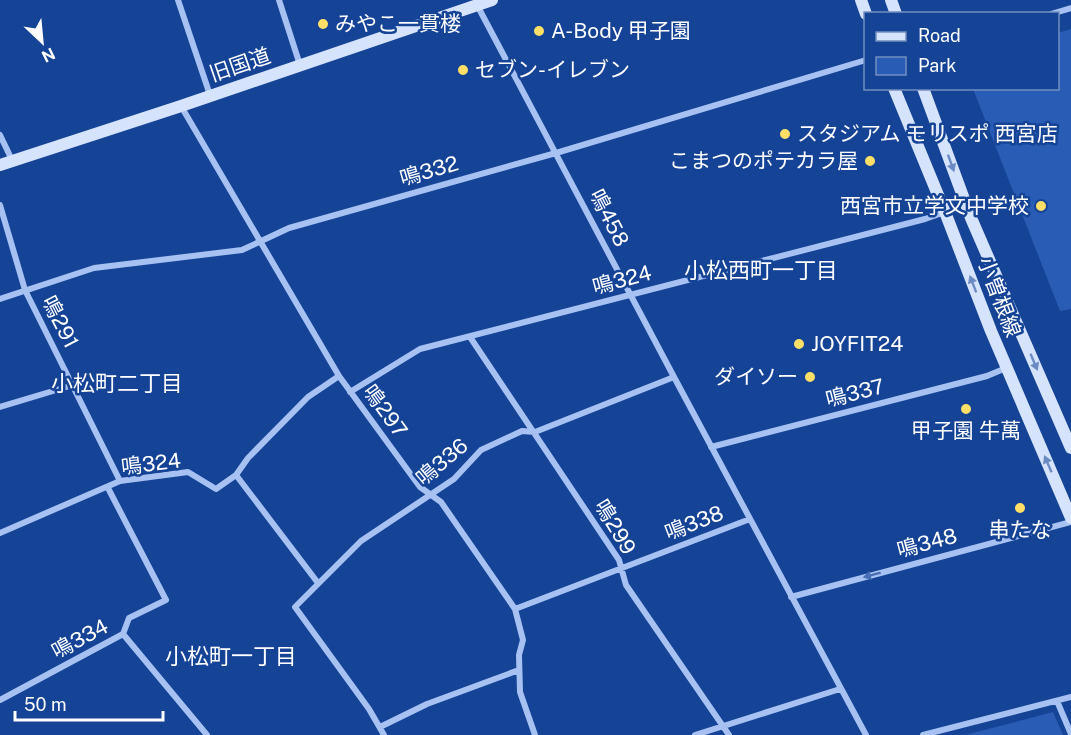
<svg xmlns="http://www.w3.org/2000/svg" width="1071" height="735" font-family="'Public Sans','Noto Sans JP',sans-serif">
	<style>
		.green { fill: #295cb5 }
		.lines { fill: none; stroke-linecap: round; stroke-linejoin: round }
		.street { stroke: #a7c2f2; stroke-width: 6 }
		.secondary { stroke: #d5e3fc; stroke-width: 12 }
		.oneway { fill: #6b8bc4 }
		.oneway2 { fill: #486fb6 }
		.poi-dot { fill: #ffdf67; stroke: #154396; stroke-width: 2 }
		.labels { text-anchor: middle; stroke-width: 5; stroke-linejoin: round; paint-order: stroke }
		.poi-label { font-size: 21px; fill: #fff; stroke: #154396; text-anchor: start }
		.street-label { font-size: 21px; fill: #fff; stroke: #154396 }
		.neighbourhood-label { font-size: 22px; fill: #fff; stroke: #154396 }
	</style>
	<rect width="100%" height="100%" fill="#154396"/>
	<path class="green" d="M 1071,29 L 1071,309 L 1060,311 L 973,89 L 1058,88 L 1058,33 Z
		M 1053,712 L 1063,735 L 965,735 Z"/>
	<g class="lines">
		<path class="street" d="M 178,0 L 210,95
			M 279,0 L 300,65
			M 476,3 L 674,377 L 866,735
			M 1051,14 L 1071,8
			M 181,106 L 339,376 L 420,487 L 441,502 L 515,609 L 523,640 L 519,655 L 520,692 L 535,735
			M 0,135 L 12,160
			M 0,205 L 25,290 L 120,481
			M 0,299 L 94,268 L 242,250 L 289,228 L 556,153 L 866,60
			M 470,337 L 619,560 L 626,585 L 729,735
			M 350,392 L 420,349 L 925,219 L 945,212
			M 0,407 L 73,385
			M 711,447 L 987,376 L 1006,368
			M 236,475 L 318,583
			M 108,488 L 166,600 L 129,618 L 123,634
			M 0,533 L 120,481 L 188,472 L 216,489 L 236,475 L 248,458 L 308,397 L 339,376
			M 791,597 L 1071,522
			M 515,609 L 750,519
			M 123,634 L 207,735
			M 0,700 L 123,634
			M 1057,701 L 1071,734
			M 380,727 L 427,704 L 519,670
			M 384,735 L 369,709 L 295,607 L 361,541 L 454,479 L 481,450 L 522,431 L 535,432 L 674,377
			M 695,735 L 840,689
			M 923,735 L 1071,697"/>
		<path class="secondary" d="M 861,0 L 866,14
			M 891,0 L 896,14
			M 894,88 L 945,212 L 991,331 L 1071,518
			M 923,88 L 971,218 L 1071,448
			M 0,165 L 181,106 L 492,0"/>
	</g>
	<defs><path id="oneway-solid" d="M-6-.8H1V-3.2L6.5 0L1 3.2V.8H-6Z" transform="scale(1.5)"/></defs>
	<g class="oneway">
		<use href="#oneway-solid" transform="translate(951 163) rotate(70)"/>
		<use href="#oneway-solid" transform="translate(973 284) rotate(-111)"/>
		<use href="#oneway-solid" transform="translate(1034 362) rotate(67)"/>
		<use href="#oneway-solid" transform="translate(1048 464) rotate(-113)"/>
	</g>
	<use class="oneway2" href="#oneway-solid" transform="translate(872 575) rotate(165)"/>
	<g class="poi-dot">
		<circle cx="323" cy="24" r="6"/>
		<circle cx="539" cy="31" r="6"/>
		<circle cx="463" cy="70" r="6"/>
		<circle cx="785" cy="134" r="6"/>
		<circle cx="870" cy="161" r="6"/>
		<circle cx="1041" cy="206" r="6"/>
		<circle cx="799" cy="344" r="6"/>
		<circle cx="810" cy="377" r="6"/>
		<circle cx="966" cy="409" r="6"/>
		<circle cx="1020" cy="508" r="6"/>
	</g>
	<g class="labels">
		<g class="poi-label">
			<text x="335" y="31">みやこ一貫楼</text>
			<text x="551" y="38">A-Body 甲子園</text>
			<text x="475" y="77">セブン-イレブン</text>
			<text x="797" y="141">スタジアム モリスポ 西宮店</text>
			<text x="858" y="168" text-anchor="end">こまつのポテカラ屋</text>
			<text x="1029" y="213" text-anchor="end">西宮市立学文中学校</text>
			<text x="811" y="351">JOYFIT24</text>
			<text x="798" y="384" text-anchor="end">ダイソー</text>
			<text x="966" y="438" text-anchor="middle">甲子園 牛萬</text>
			<text x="1020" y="537" text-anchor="middle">串たな</text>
		</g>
		<g class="street-label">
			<text transform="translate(240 65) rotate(-19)" y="7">旧国道</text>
			<text transform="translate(429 171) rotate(-16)" y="7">鳴332</text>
			<text transform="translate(609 218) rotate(63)" y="7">鳴458</text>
			<text transform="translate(622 280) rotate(-15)" y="7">鳴324</text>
			<text transform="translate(999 297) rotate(69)" y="7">小曽根線</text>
			<text transform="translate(60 322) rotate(63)" y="7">鳴291</text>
			<text transform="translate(855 393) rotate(-14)" y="7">鳴337</text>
			<text transform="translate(385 411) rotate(54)" y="7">鳴297</text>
			<text transform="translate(442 462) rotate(-40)" y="7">鳴336</text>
			<text transform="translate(151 464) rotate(-7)" y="7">鳴324</text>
			<text transform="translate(694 523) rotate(-21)" y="7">鳴338</text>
			<text transform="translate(615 527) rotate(59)" y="7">鳴299</text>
			<text transform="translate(927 543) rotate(-15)" y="7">鳴348</text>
			<text transform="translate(80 639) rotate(-28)" y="7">鳴334</text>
		</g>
		<g class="neighbourhood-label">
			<text x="761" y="278">小松西町一丁目</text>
			<text x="117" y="391">小松町二丁目</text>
			<text x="231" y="664">小松町一丁目</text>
		</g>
	</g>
	<rect x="864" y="12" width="195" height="78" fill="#154396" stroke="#738ec0" stroke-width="1.5"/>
	<rect x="876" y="32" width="30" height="9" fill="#d5e3fc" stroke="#738ec0" stroke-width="1.5"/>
	<text x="918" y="42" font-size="18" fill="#ffffff">Road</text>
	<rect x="876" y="57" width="30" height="18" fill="#295cb5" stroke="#738ec0" stroke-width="1.5"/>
	<text x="918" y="72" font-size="18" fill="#ffffff">Park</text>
	<g transform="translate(42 42) rotate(154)" stroke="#154396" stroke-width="4.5" paint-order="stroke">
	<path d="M0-4.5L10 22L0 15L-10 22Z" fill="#ffffff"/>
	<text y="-9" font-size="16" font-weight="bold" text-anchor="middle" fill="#ffffff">N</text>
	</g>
	<path d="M15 711v9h148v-9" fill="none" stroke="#ffffff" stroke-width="3"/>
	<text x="24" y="711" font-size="18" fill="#ffffff" stroke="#154396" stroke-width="4.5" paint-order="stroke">50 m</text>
</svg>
